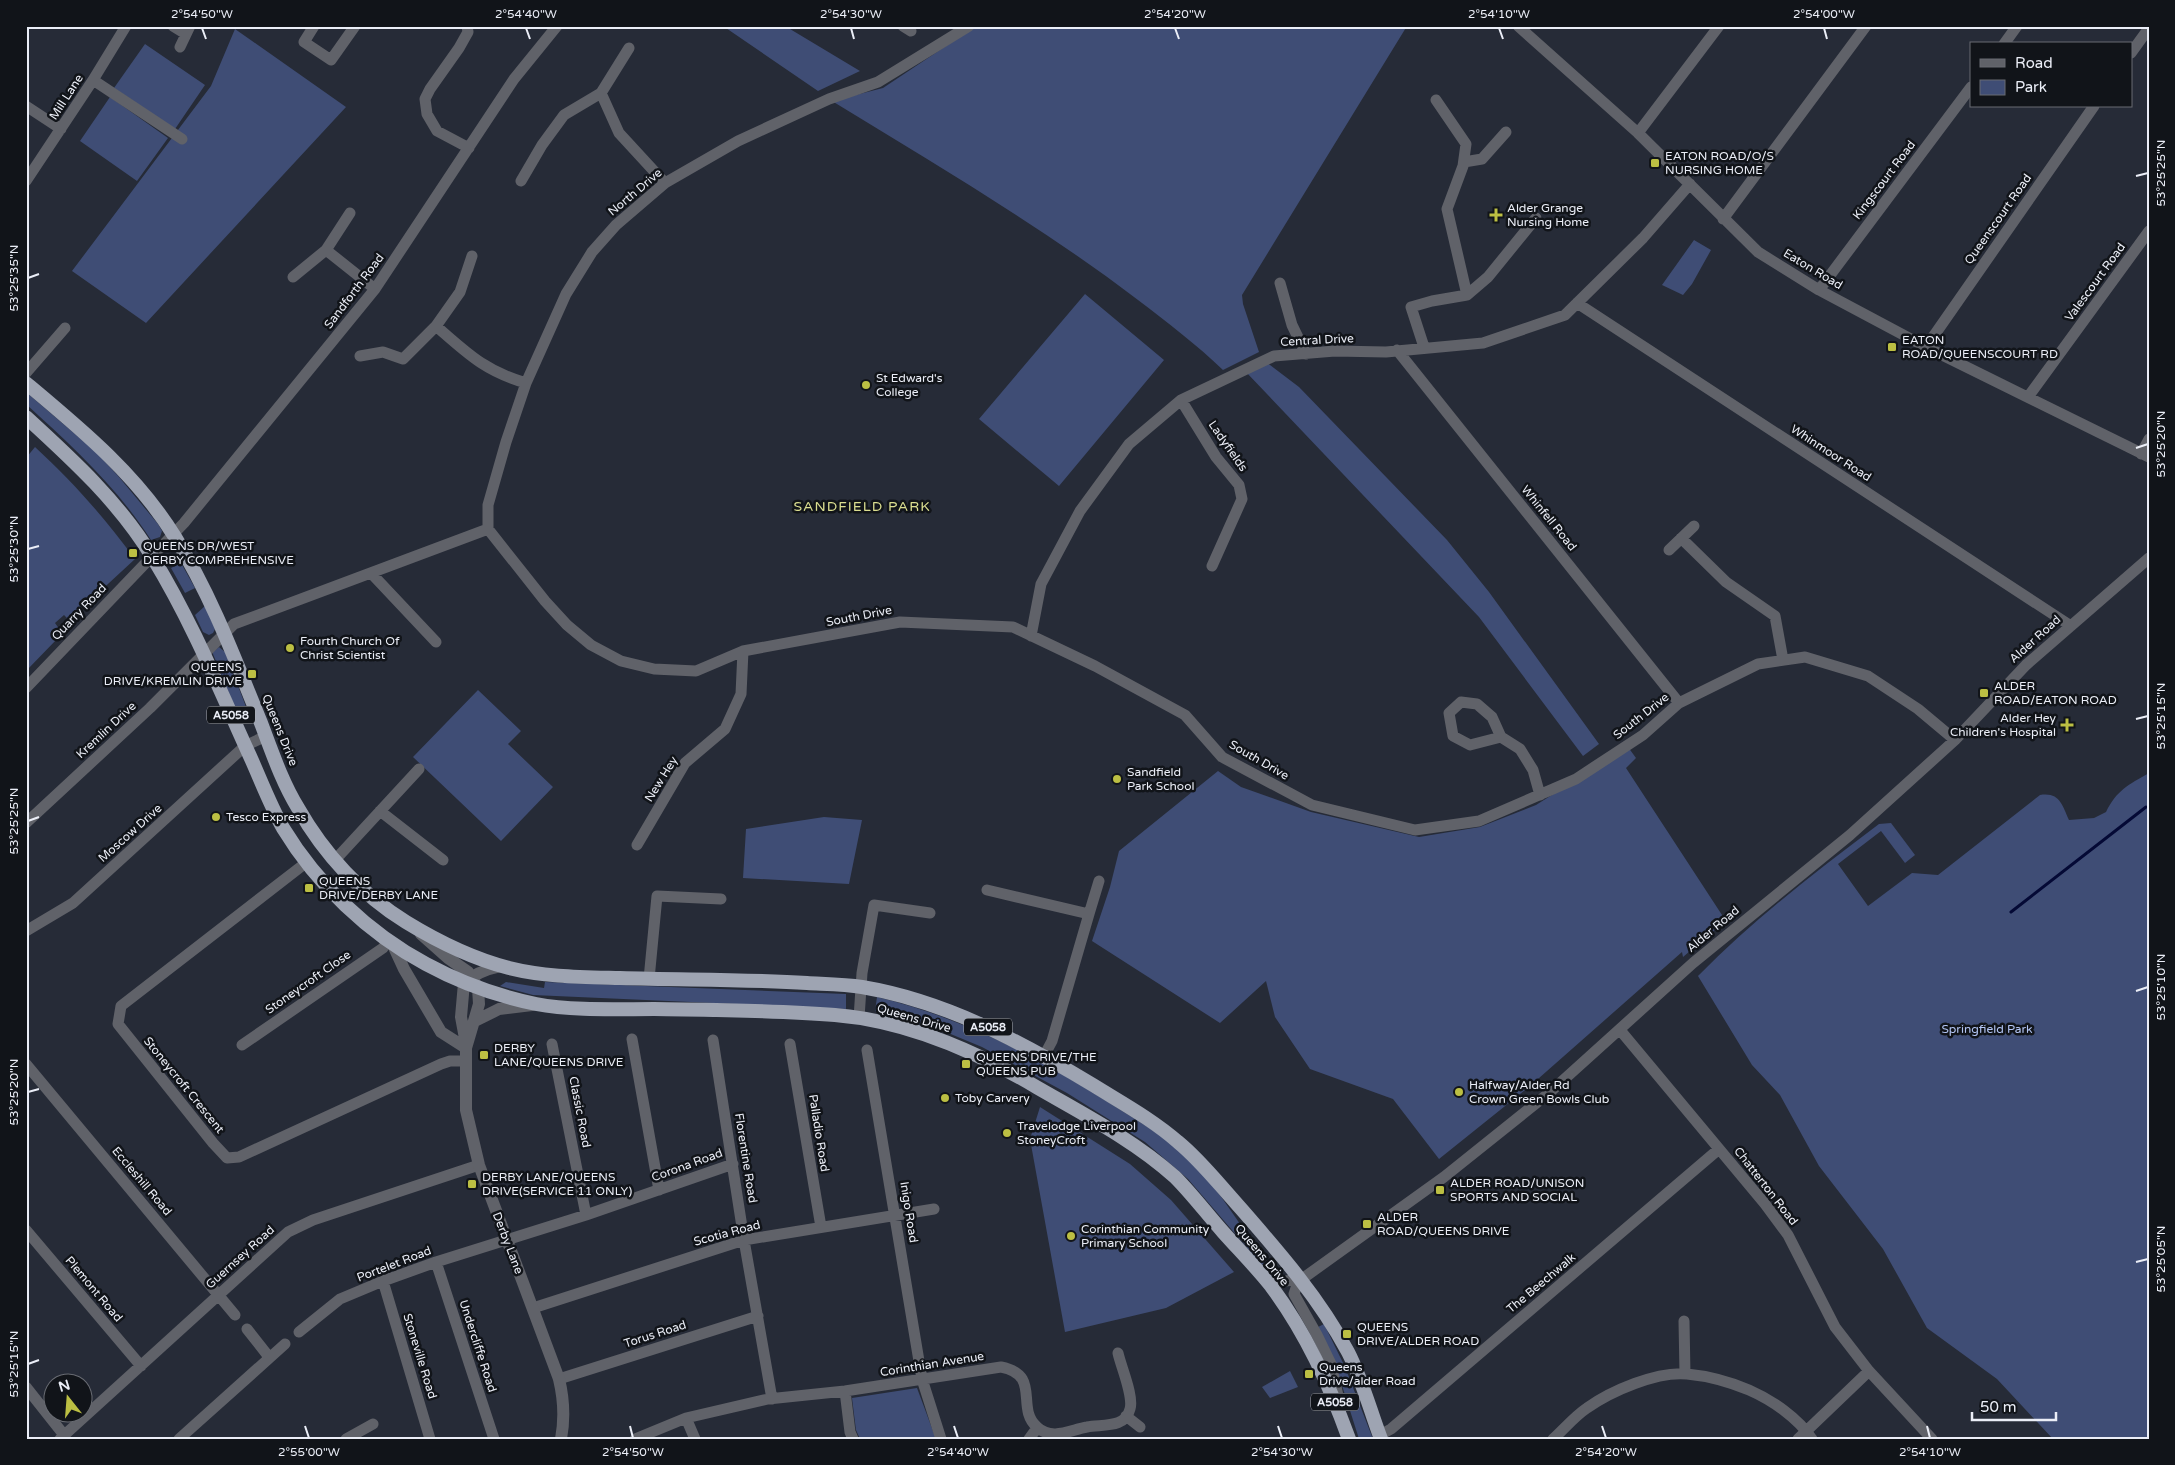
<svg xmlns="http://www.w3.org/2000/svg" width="2175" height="1465" font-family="'Varela Round',sans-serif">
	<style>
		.green { fill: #3f4d75 }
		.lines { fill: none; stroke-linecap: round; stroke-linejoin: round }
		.stream { stroke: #040935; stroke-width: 3 }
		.minor { stroke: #606269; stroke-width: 11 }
		.tertiary { stroke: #606269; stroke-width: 12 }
		.trunk { stroke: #9ea4b2; stroke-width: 14 }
		.ticks { fill: none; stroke: #ebeef7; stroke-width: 2 }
		.poi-dot { fill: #bcbf43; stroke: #111419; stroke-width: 2 }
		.labels { text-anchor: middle; stroke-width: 5; stroke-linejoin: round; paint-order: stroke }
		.shield { fill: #111419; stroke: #aaadb4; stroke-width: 1 }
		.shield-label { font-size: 11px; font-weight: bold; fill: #ebeef7 }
		.street-label { font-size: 12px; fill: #ebeef7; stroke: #111419 }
		.poi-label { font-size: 12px; fill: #ebeef7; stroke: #111419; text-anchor: start }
		.park-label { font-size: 12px; fill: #b4c6f5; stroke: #111419 }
		.neighbourhood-label { font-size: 14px; letter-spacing: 1px; fill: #dbde90; stroke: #111419 }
		.neatline { fill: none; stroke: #ebeef7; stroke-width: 2 }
		.ticks-label { font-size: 12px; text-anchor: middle; fill: #ebeef7 }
	</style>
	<rect width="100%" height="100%" fill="#262b37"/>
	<path class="green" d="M 723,26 L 785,26 L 860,71 L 818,91 Z
		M 976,26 L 1407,26 L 1242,295 L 1243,304 L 1259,352 L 1223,370 C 1197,345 1167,322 1138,300 C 1041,226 936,165 832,101 L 883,88 Z
		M 235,29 L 346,107 L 146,323 L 72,271 L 211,86 Z
		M 145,44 L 205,85 L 175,129 L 114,88 Z
		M 110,97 L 168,138 L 137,181 L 80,141 Z
		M 1694,240 L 1711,250 L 1692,284 L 1683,295 L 1662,285 Z
		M 1085,294 L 1164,360 L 1059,486 L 979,419 Z
		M 1266,362 L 1299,387 L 1447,540 L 1489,592 L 1599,744 L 1583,756 L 1479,617 L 1246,372 Z
		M 26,392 L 96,452 L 119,477 L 158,524 L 162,531 L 160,537 L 151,540 C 117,487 72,446 26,404 Z
		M 35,447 C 74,483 103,516 135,559 L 69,620 L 64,615 L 55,623 L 60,630 L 55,635 L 58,638 L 26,671 L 26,458 Z
		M 181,563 L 195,588 L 185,593 L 171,568 Z
		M 205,606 L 215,629 L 213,633 L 209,635 L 203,632 L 195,615 Z
		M 219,647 L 225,652 L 248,712 L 244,718 L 238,715 L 213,654 L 213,652 Z
		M 478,690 L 521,731 L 508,744 L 553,787 L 501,841 L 413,757 Z
		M 1628,747 L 1636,758 L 1626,768 L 1722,915 L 1723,923 L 1683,957 L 1682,952 L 1530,1086 L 1439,1159 L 1393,1099 L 1310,1069 L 1275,1017 L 1266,981 L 1220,1023 L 1092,941 L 1110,887 L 1119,851 L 1218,771 L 1241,787 L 1311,812 L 1419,837 L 1480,827 L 1536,805 Z
		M 2149,773 L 2149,1439 L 2053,1439 L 1997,1379 L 1927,1328 L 1883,1249 L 1819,1166 L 1780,1095 L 1752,1065 L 1698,976 C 1754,919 1814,873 1879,824 L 1891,823 L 1915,855 L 1905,863 L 1881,831 L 1838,864 L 1868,906 L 1912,873 L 1938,875 L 2040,795 C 2060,792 2062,805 2069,820 L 2094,818 L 2106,812 C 2117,790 2128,785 2149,773 Z
		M 824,817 L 862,820 L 849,884 L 743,878 L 746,829 Z
		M 506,982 L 544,988 L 545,982 L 846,994 L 846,1009 L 533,995 L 500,986 Z
		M 877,997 C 961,1017 1035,1056 1108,1102 C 1136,1120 1167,1137 1191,1161 C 1221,1191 1241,1228 1266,1261 L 1262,1265 L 1188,1179 L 1145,1142 L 1067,1093 L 982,1047 L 941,1030 L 875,1011 Z
		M 1040,1107 L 1130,1164 L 1171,1200 L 1234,1272 L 1166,1308 L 1065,1332 L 1030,1139 Z
		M 1324,1324 L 1345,1367 L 1373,1439 L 1359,1439 L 1334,1360 L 1318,1327 Z
		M 1290,1371 L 1298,1387 L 1270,1398 L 1262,1387 Z
		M 917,1388 L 936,1439 L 860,1439 L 856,1430 L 852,1398 Z"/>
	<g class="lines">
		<path class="stream" d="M 2011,912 L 2146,807"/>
		<path class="minor" d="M 173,26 L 186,34
			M 314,26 L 304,42 L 331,60 L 355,26
			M 467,26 L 468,32 L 459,48 L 430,89 L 425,99 L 427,114 L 437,131 L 469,148
			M 903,26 L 911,31
			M 1518,26 L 1638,133 L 1758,252 L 1819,290 L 1926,347 L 2149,457
			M 2004,44 L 2017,26
			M 180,47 L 190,26
			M 2131,53 L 2149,28
			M 93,80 L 182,139
			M 601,93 L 619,133 L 665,183
			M 26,106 L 61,129
			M 1638,133 L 1719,26
			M 1464,162 L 1482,159 L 1506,132
			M 26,181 L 93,80 L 126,26
			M 521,181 L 542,145 L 564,115 L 601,93 L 629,48
			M 1723,219 L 1866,26
			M 326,250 L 375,289
			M 293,277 L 326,250 L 350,213
			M 1280,283 L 1292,325 L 1306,354
			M 1819,290 L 1971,87
			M 1467,295 L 1488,277 L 1536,218
			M 1577,303 L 2071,626
			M 436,326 C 468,354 485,371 526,383
			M 1424,347 L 1411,307 L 1432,301 L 1467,295 L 1447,209 L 1463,166 L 1466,144 L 1436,100
			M 1926,347 L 2094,106
			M 1397,350 L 1679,703
			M 360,356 L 383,352 L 403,359 L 436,326 L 460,292 L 472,256
			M 26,373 L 65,328
			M 2028,397 L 2149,231
			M 1181,400 L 1216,457 L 1239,485 L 1242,499 L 1212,566
			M 2141,454 L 2149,439
			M 488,529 L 545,601 L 567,625 L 591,645 L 621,661 L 654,669 L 696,671 L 743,651 L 900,622 L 1013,627 L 1095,666 L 1185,715 L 1222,757 L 1312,805 L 1415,830 L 1479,821 L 1576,779 L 1643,735 L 1679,703 L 1758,664 L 1805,657 L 1868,676 L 1918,709 L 1955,740
			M 488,529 L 488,505 L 506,442 L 526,383 L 566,294 L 592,252 L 616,225 L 665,183 L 738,141 L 829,99 L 878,82 L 969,26
			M 1681,538 L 1726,582 L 1775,616 L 1783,660
			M 1669,550 L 1694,526
			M 371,573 L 436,642
			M 1031,636 L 1041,584 L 1080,511 L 1129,444 L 1181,400 L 1274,356 L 1335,351 L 1386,352 L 1483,343 L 1565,315 L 1643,238 L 1690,184
			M 26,688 L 184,523 L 375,289 L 514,79 L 557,26
			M 1501,737 L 1470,745 L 1453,736 L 1449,713 L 1461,702 L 1477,704 L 1492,717 L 1501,737 L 1520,749 L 1533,770 L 1540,795
			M 380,811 L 443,860
			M 26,823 L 150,708 L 234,624 L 488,529
			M 637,845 L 685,763 L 725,729 L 741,694 L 743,651
			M 335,860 L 419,769
			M 307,862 L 121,1006 L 118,1024 L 213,1143 L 227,1158 L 239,1157 L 441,1064 L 450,1061 L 465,1061
			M 987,890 L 1089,914 L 1052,1041 L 1044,1056
			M 1089,914 L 1099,881
			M 26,931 L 73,903 L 245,746 L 266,736
			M 649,979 L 657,896 L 721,899
			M 859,1018 L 862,973 L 874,905 L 930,913
			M 1620,1030 L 1765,1204 L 1788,1235 L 1835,1327 L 1869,1371 L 1932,1439
			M 632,1039 L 659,1190
			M 713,1040 L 744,1240 L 772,1399
			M 552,1044 L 586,1215
			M 790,1044 L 821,1227
			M 242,1045 L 383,948 L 389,940
			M 867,1050 L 922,1379 L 941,1439
			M 26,1064 L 235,1315
			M 26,1230 L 141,1366
			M 436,1262 L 494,1439
			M 1302,1279 L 1297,1285 L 1294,1294 L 1317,1335 L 1331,1364 L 1340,1405
			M 383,1281 L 430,1439
			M 1269,1283 L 1302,1279 L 1444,1177 L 1549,1093 L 1693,963 L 1850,835 L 1955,740 L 2026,665 L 2149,558
			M 533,1308 L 744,1240 L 934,1209
			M 1684,1321 L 1685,1374
			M 247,1329 L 269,1357
			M 299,1332 L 340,1299 L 383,1281 L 436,1262 L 586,1215 L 733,1164
			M 559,1379 L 758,1316
			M 26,1387 L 64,1435
			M 845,1391 L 850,1432 L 853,1439
			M 1126,1416 L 1140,1427
			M 686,1418 L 695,1439
			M 1380,1435 L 1391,1429 L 1719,1149
			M 60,1439 L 288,1232 L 313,1220 L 479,1165
			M 179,1439 L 285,1344
			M 346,1439 L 373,1424
			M 635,1439 L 686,1418 L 768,1399 L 845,1391 L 1001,1367 C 1042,1375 1015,1408 1037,1427 C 1052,1441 1070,1430 1087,1427 C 1102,1424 1125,1429 1130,1409 C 1134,1396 1121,1367 1118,1353
			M 1029,1439 L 1037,1428
			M 1553,1439 C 1564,1429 1575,1416 1587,1408 C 1611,1391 1657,1371 1687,1374 C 1708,1376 1730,1382 1749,1390 C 1772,1400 1798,1418 1812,1439
			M 1798,1439 L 1869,1371"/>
		<path class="tertiary" d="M 421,934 L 448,958 L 468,972 L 478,988 L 479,1004 L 466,1048 L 466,1110 L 479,1165 L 559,1379 C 564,1400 565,1418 561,1439
			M 392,943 L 404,969 L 441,1032 L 466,1048
			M 475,1021 L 499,1009 L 532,1005
			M 466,1044 L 461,1017 L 464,983 C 475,973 487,969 501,966"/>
		<path class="trunk" d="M 26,383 C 81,429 137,475 175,537 C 211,595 235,659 261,723 C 272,752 282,782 298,808 C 324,854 362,895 406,922 C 437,941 474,959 509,968 C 545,977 582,977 620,978 C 682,980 745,979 807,983 C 825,984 844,984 862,987 C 946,1001 1021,1042 1093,1085 C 1122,1103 1153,1120 1178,1142 C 1200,1160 1217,1182 1236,1203 C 1277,1250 1318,1296 1348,1352 C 1362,1379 1370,1410 1381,1439
			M 26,417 C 73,460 120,503 153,558 C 191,620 219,688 249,754 C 260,778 270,805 283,828 C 317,884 368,933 426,964 C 461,983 497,996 536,1004 C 572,1011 617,1009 654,1009 C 714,1010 775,1010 835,1015 C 908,1021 976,1051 1038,1088 C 1085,1115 1135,1141 1175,1177 C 1192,1194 1207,1214 1223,1232 C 1239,1250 1256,1267 1271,1286 C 1306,1333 1329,1384 1349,1439"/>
	</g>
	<path class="ticks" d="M 202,28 L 206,39M 526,28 L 530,39M 851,28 L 854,39M 1175,28 L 1179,39M 1499,28 L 1503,39M 1824,28 L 1827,39M 2136,176 L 2148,173M 28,278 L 39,274M 2136,448 L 2148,444M 28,549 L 39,546M 2136,719 L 2148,716M 28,821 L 39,817M 2136,991 L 2148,987M 28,1092 L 39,1089M 2136,1262 L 2148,1259M 28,1364 L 39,1360M 305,1426 L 309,1438M 630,1426 L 633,1438M 954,1426 L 958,1438M 1278,1426 L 1282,1438M 1602,1426 L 1606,1438M 1927,1426 L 1930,1438"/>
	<g class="poi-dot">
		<rect x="1650" y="158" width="10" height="10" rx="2.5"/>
		<path d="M1493.5 207.5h5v5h5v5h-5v5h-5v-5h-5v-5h5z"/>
		<rect x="1887" y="342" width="10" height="10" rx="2.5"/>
		<circle cx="866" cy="385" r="5"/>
		<rect x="128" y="548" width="10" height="10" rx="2.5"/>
		<circle cx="290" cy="648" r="5"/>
		<rect x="247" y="669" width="10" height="10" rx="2.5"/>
		<rect x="1979" y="688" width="10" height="10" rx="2.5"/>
		<path d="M2064.5 717.5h5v5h5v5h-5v5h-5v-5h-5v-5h5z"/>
		<circle cx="1117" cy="779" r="5"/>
		<circle cx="216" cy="817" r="5"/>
		<rect x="304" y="883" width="10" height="10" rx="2.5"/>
		<rect x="479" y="1050" width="10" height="10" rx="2.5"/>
		<rect x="961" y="1059" width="10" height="10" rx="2.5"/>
		<circle cx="1459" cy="1092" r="5"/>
		<circle cx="945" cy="1098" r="5"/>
		<circle cx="1007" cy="1133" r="5"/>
		<rect x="467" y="1179" width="10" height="10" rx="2.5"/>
		<rect x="1435" y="1185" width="10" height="10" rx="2.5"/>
		<rect x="1362" y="1219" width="10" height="10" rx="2.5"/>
		<circle cx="1071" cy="1236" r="5"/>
		<rect x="1342" y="1329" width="10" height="10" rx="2.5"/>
		<rect x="1304" y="1369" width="10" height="10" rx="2.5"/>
	</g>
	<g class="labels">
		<g class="shield">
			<rect x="207" y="706.5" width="48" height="17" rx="4"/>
			<rect x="964" y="1018.5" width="48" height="17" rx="4"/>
			<rect x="1311" y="1393.5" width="48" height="17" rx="4"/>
		</g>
		<g class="shield-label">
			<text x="231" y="719">A5058</text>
			<text x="988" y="1031">A5058</text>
			<text x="1335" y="1406">A5058</text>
		</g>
		<g class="street-label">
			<text transform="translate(66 97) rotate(-57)" y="4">Mill Lane</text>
			<text transform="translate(1884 180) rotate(-53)" y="4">Kingscourt Road</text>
			<text transform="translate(635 192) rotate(-40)" y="4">North Drive</text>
			<text transform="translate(1998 219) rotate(-55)" y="4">Queenscourt Road</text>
			<text transform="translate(1813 269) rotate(31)" y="4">Eaton Road</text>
			<text transform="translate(2095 282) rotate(-54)" y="4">Valescourt Road</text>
			<text transform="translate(354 291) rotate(-53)" y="4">Sandforth Road</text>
			<text transform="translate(1317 340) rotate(-3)" y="4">Central Drive</text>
			<text transform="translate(1228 446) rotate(55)" y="4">Ladyfields</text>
			<text transform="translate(1831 453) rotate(33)" y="4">Whinmoor Road</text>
			<text transform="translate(1549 518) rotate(51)" y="4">Whinfell Road</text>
			<text transform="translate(79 612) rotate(-46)" y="4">Quarry Road</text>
			<text transform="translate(859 616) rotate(-11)" y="4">South Drive</text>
			<text transform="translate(2035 639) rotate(-42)" y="4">Alder Road</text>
			<text transform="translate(1641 716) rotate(-38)" y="4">South Drive</text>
			<text transform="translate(106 730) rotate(-43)" y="4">Kremlin Drive</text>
			<text transform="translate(280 730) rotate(68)" y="4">Queens Drive</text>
			<text transform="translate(1259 760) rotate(30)" y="4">South Drive</text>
			<text transform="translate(661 779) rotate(-58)" y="4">New Hey</text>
			<text transform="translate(130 833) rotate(-42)" y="4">Moscow Drive</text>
			<text transform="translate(1713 929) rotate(-40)" y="4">Alder Road</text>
			<text transform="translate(308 982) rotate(-35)" y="4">Stoneycroft Close</text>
			<text transform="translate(914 1018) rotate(16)" y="4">Queens Drive</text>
			<text transform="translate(184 1085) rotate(51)" y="4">Stoneycroft Crescent</text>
			<text transform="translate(580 1112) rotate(79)" y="4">Classic Road</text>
			<text transform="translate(819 1133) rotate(81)" y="4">Palladio Road</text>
			<text transform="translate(746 1158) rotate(81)" y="4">Florentine Road</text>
			<text transform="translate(687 1165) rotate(-20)" y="4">Corona Road</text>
			<text transform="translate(142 1181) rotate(50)" y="4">Eccleshill Road</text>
			<text transform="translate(1766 1186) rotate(52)" y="4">Chatterton Road</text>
			<text transform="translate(909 1212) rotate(81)" y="4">Inigo Road</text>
			<text transform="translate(727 1233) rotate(-15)" y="4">Scotia Road</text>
			<text transform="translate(508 1243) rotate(69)" y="4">Derby Lane</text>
			<text transform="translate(1262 1255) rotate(50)" y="4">Queens Drive</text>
			<text transform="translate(240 1257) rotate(-42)" y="4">Guernsey Road</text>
			<text transform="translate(394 1264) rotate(-21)" y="4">Portelet Road</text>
			<text transform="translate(1541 1283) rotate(-40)" y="4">The Beechwalk</text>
			<text transform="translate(94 1289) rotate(50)" y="4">Plemont Road</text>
			<text transform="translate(655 1334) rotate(-18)" y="4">Torus Road</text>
			<text transform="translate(478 1346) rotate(72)" y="4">Undercliffe Road</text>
			<text transform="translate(420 1356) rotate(73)" y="4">Stoneville Road</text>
			<text transform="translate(932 1364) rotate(-9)" y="4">Corinthian Avenue</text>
		</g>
		<g class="poi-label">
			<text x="1665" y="160">EATON ROAD/O/S<tspan x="1665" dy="14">NURSING HOME</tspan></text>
			<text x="1507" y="212">Alder Grange<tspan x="1507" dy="14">Nursing Home</tspan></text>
			<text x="1902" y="344">EATON<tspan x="1902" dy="14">ROAD/QUEENSCOURT RD</tspan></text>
			<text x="876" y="382">St Edward's<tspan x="876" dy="14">College</tspan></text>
			<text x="143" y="550">QUEENS DR/WEST<tspan x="143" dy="14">DERBY COMPREHENSIVE</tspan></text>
			<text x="300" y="645">Fourth Church Of<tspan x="300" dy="14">Christ Scientist</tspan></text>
			<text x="242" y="671" text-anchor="end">QUEENS<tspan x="242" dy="14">DRIVE/KREMLIN DRIVE</tspan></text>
			<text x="1994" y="690">ALDER<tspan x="1994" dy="14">ROAD/EATON ROAD</tspan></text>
			<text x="2056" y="722" text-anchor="end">Alder Hey<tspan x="2056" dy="14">Children's Hospital</tspan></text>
			<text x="1127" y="776">Sandfield<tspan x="1127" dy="14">Park School</tspan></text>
			<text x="226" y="821">Tesco Express</text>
			<text x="319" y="885">QUEENS<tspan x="319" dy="14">DRIVE/DERBY LANE</tspan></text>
			<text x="494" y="1052">DERBY<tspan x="494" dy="14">LANE/QUEENS DRIVE</tspan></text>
			<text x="976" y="1061">QUEENS DRIVE/THE<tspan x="976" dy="14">QUEENS PUB</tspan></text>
			<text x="1469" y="1089">Halfway/Alder Rd<tspan x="1469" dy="14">Crown Green Bowls Club</tspan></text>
			<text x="955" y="1102">Toby Carvery</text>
			<text x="1017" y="1130">Travelodge Liverpool<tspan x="1017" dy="14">StoneyCroft</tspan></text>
			<text x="482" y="1181">DERBY LANE/QUEENS<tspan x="482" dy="14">DRIVE(SERVICE 11 ONLY)</tspan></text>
			<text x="1450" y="1187">ALDER ROAD/UNISON<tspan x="1450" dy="14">SPORTS AND SOCIAL</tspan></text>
			<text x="1377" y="1221">ALDER<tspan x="1377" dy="14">ROAD/QUEENS DRIVE</tspan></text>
			<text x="1081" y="1233">Corinthian Community<tspan x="1081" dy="14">Primary School</tspan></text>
			<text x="1357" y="1331">QUEENS<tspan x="1357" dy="14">DRIVE/ALDER ROAD</tspan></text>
			<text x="1319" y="1371">Queens<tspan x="1319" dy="14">Drive/alder Road</tspan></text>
		</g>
		<g class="park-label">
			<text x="1987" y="1033">Springfield Park</text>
		</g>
		<g class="neighbourhood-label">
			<text x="862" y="511">SANDFIELD PARK</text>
		</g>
	</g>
	<rect width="2175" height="1465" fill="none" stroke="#111419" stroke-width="55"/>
	<rect x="1970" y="42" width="162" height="65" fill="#111419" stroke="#686b72"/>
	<rect x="1980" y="59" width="25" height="8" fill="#606269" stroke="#686b72"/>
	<text x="2015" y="68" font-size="15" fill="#ebeef7">Road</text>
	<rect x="1980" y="80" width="25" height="15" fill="#3f4d75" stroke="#686b72"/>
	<text x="2015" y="92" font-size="15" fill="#ebeef7">Park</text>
	<g transform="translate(68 1398) rotate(343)"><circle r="24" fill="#111419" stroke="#686b72"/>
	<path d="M0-4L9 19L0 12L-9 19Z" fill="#bcbf43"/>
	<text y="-8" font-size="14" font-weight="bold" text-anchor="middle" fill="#ebeef7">N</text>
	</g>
	<path d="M1972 1412v8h84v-8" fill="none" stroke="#ebeef7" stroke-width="2.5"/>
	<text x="1980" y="1412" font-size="15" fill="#ebeef7" stroke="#111419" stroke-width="4" paint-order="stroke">50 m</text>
	<rect x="28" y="28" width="2120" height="1410" class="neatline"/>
	<g class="ticks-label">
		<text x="202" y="18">2°54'50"W</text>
		<text x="526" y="18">2°54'40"W</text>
		<text x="851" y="18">2°54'30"W</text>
		<text x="1175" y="18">2°54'20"W</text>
		<text x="1499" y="18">2°54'10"W</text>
		<text x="1824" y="18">2°54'00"W</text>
		<text transform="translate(2161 173) rotate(-90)" y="4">53°25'25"N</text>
		<text transform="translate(14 278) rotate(-90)" y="4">53°25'35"N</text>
		<text transform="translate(2161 444) rotate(-90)" y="4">53°25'20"N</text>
		<text transform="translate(14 549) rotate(-90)" y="4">53°25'30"N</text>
		<text transform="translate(2161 716) rotate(-90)" y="4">53°25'15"N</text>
		<text transform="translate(14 821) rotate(-90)" y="4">53°25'25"N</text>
		<text transform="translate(2161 987) rotate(-90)" y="4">53°25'10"N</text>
		<text transform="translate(14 1092) rotate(-90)" y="4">53°25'20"N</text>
		<text transform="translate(2161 1259) rotate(-90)" y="4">53°25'05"N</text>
		<text transform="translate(14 1364) rotate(-90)" y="4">53°25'15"N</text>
		<text x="309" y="1456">2°55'00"W</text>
		<text x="633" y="1456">2°54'50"W</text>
		<text x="958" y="1456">2°54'40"W</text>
		<text x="1282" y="1456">2°54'30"W</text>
		<text x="1606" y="1456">2°54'20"W</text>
		<text x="1930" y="1456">2°54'10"W</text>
	</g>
</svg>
